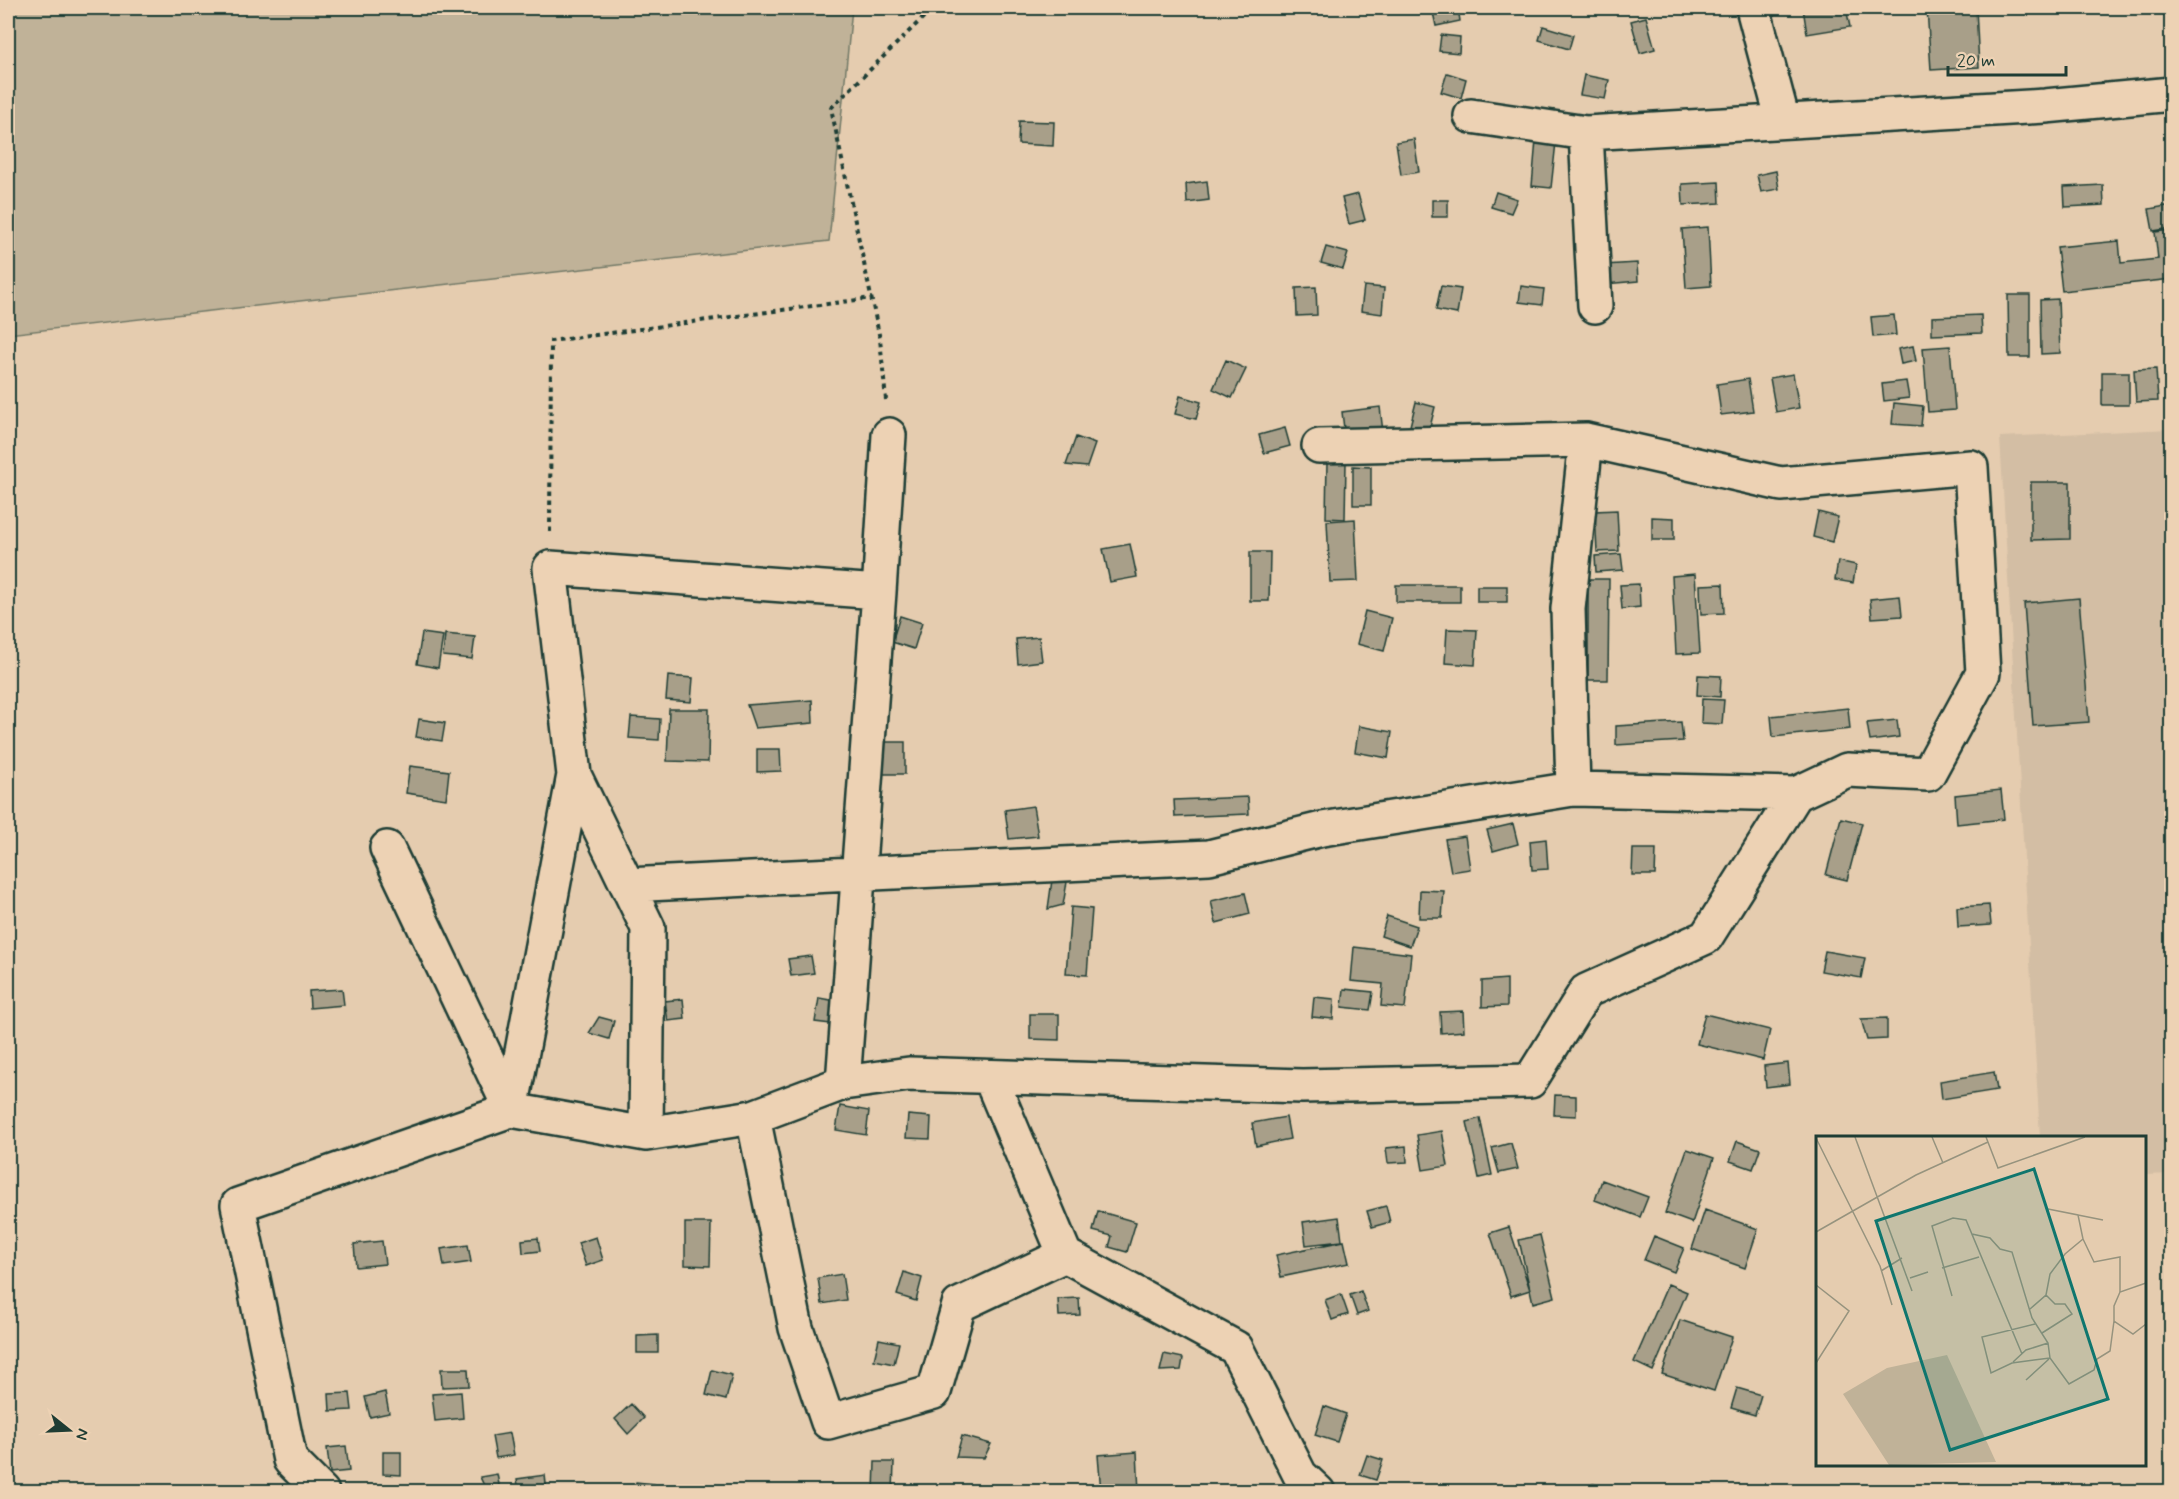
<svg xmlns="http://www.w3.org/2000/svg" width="2179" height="1499" font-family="Mynerve,sans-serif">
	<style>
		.built { fill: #d3bea4 }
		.green { fill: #c0b298; stroke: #707866; stroke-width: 1.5 }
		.building { fill: #a89f89; stroke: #1f3d34; stroke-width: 1.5 }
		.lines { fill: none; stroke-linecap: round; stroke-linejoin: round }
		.street-casing { stroke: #1f3d34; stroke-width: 38 }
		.path { stroke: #1f3d34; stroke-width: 4; stroke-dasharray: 4.5 4.5; stroke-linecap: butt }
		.street { stroke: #edd2b4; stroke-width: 33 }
		.inset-road { fill: none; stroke: #96937e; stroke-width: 1.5 }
		.view { fill: #0f766e; fill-opacity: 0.15; stroke: #0f766e; stroke-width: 3 }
		.inset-edge { fill: none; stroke: #1f3d34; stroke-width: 3 }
	</style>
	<rect width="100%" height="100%" fill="#e5ccaf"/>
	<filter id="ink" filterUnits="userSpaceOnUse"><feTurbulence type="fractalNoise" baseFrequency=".0167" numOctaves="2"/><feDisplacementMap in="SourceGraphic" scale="12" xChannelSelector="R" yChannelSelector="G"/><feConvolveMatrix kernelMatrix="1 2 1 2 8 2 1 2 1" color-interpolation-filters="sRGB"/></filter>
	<g filter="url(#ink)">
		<path class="built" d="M 2171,429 L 2171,1174 L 2145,1175 L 2144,1138 L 2040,1137 L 2000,437 Z"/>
		<path class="green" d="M 8,8 L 852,8 L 829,241 L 8,334 Z"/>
		<path class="building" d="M 1432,8 L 1458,8 L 1460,21 L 1436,26 Z
			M 1803,8 L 1846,8 L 1850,27 L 1807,34 Z
			M 1927,8 L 1976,8 L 1979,67 L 1931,70 Z
			M 1646,17 L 1655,49 L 1640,53 L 1631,21 Z
			M 1543,26 L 1573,35 L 1569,49 L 1539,40 Z
			M 1441,35 L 1460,37 L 1459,53 L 1439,51 Z
			M 1447,73 L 1466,79 L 1461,98 L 1441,92 Z
			M 1584,75 L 1609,80 L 1605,99 L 1580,95 Z
			M 1019,121 L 1054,122 L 1053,146 L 1018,144 Z
			M 1414,139 L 1419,172 L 1401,175 L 1396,142 Z
			M 1536,140 L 1556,142 L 1551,188 L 1532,186 Z
			M 1776,171 L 1779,189 L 1761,192 L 1757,175 Z
			M 1207,181 L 1209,200 L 1187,203 L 1186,184 Z
			M 1719,182 L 1720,203 L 1683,205 L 1682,184 Z
			M 2103,185 L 2104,205 L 2065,207 L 2064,187 Z
			M 1496,192 L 1517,199 L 1511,213 L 1491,207 Z
			M 1358,194 L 1365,220 L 1349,224 L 1342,198 Z
			M 1432,200 L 1448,200 L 1448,217 L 1432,217 Z
			M 2172,205 L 2172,228 L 2153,231 L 2149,209 Z
			M 1708,227 L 1711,286 L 1686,288 L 1682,229 Z
			M 2172,230 L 2172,279 L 2062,291 L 2057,247 L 2119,241 L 2121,263 L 2158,259 L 2155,232 Z
			M 1326,247 L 1348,253 L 1343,269 L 1321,263 Z
			M 1637,263 L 1638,281 L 1605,284 L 1604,265 Z
			M 1364,286 L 1384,288 L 1382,314 L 1361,311 Z
			M 1441,286 L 1461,289 L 1457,314 L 1436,310 Z
			M 1521,286 L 1544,289 L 1542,305 L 1519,302 Z
			M 1316,287 L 1317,315 L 1297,316 L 1296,288 Z
			M 2008,295 L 2030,295 L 2030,357 L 2009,357 Z
			M 2058,299 L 2060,353 L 2041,354 L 2040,300 Z
			M 1894,315 L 1896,335 L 1873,337 L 1871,317 Z
			M 1981,315 L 1982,333 L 1932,335 L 1932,317 Z
			M 1913,346 L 1916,361 L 1901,364 L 1898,349 Z
			M 1950,346 L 1955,410 L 1928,412 L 1923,348 Z
			M 1226,360 L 1246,369 L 1232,398 L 1213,389 Z
			M 2156,369 L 2158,401 L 2136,402 L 2134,370 Z
			M 2102,372 L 2129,372 L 2129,405 L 2102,405 Z
			M 1793,374 L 1799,408 L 1776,412 L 1770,378 Z
			M 1748,379 L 1753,411 L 1721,415 L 1717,384 Z
			M 1906,381 L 1909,398 L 1884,401 L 1882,384 Z
			M 1180,396 L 1201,402 L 1196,419 L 1175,414 Z
			M 1416,402 L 1435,407 L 1427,439 L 1408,434 Z
			M 1894,403 L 1923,406 L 1921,426 L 1892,424 Z
			M 1380,407 L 1383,432 L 1345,437 L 1342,412 Z
			M 1285,428 L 1290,446 L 1264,453 L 1259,435 Z
			M 1076,437 L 1095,444 L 1087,467 L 1066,465 Z
			M 1327,461 L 1346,462 L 1345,519 L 1326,518 Z
			M 1353,466 L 1371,467 L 1371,505 L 1353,505 Z
			M 2031,482 L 2070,482 L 2070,539 L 2031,540 Z
			M 1617,510 L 1619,551 L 1597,552 L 1595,511 Z
			M 1818,512 L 1838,517 L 1832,542 L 1813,537 Z
			M 1652,517 L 1674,518 L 1674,540 L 1652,540 Z
			M 1355,519 L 1358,581 L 1330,582 L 1327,521 Z
			M 1130,544 L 1137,577 L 1110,582 L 1103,549 Z
			M 1250,552 L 1270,552 L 1269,601 L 1250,601 Z
			M 1621,554 L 1623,570 L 1596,572 L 1595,556 Z
			M 1838,561 L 1856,565 L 1853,583 L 1835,580 Z
			M 1695,574 L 1700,653 L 1676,654 L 1672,576 Z
			M 1588,579 L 1609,579 L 1608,680 L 1588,680 Z
			M 1639,584 L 1640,607 L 1622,609 L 1620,585 Z
			M 1723,584 L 1724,613 L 1701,614 L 1700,585 Z
			M 1396,585 L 1460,585 L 1460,602 L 1396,602 Z
			M 1477,586 L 1507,586 L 1507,602 L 1477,602 Z
			M 1900,596 L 1902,616 L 1872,618 L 1870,599 Z
			M 2079,598 L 2089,722 L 2033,726 L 2024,603 Z
			M 1365,611 L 1392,618 L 1384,651 L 1357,644 Z
			M 900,616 L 922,623 L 914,649 L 892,642 Z
			M 1447,629 L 1477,630 L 1475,665 L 1445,663 Z
			M 422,633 L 443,636 L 438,668 L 417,664 Z
			M 445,634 L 475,637 L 472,659 L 443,656 Z
			M 1039,637 L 1042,661 L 1018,664 L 1016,639 Z
			M 1698,675 L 1721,676 L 1720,697 L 1697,695 Z
			M 668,676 L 693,678 L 691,702 L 666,700 Z
			M 1702,699 L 1724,700 L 1722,724 L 1701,723 Z
			M 812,700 L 813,723 L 755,728 L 747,705 Z
			M 1848,708 L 1850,729 L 1773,737 L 1771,716 Z
			M 669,709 L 709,709 L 708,762 L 667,761 Z
			M 631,717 L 660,719 L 659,740 L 629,738 Z
			M 419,719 L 445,723 L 442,741 L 416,737 Z
			M 1897,720 L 1899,737 L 1870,741 L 1867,723 Z
			M 1681,722 L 1683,741 L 1616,745 L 1616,726 Z
			M 1359,726 L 1392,732 L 1388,758 L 1355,752 Z
			M 883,742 L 905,742 L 905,774 L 883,774 Z
			M 757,749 L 780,749 L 781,771 L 757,772 Z
			M 410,766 L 449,771 L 446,799 L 406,793 Z
			M 2001,790 L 2004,819 L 1957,824 L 1955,795 Z
			M 1248,797 L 1249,814 L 1175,817 L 1174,800 Z
			M 1033,806 L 1038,836 L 1009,839 L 1005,810 Z
			M 1841,818 L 1862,823 L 1847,880 L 1826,875 Z
			M 1513,824 L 1518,844 L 1493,851 L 1487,830 Z
			M 1465,836 L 1470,869 L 1451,872 L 1445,839 Z
			M 1546,839 L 1548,869 L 1532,870 L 1530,841 Z
			M 1633,849 L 1656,849 L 1655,875 L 1632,875 Z
			M 1052,880 L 1067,882 L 1063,905 L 1048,909 Z
			M 1420,890 L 1444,891 L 1442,918 L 1419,918 Z
			M 1245,893 L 1250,914 L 1216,923 L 1211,901 Z
			M 1989,905 L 1991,925 L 1958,927 L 1957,907 Z
			M 1071,907 L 1092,909 L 1087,975 L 1066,974 Z
			M 1387,916 L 1417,926 L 1410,946 L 1381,936 Z
			M 1354,947 L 1411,954 L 1405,1008 L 1381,1006 L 1383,984 L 1351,981 Z
			M 1825,951 L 1865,958 L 1861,978 L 1821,971 Z
			M 811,956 L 814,973 L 791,976 L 788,959 Z
			M 1507,979 L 1507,1006 L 1482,1007 L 1482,981 Z
			M 342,989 L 344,1005 L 310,1008 L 309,991 Z
			M 1344,989 L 1373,992 L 1370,1010 L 1342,1007 Z
			M 1314,997 L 1334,999 L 1333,1019 L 1312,1017 Z
			M 819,998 L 842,1002 L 839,1025 L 815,1022 Z
			M 683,999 L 685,1019 L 668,1021 L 665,1001 Z
			M 1463,1011 L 1464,1031 L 1441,1033 L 1440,1012 Z
			M 1030,1014 L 1059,1014 L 1059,1040 L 1030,1039 Z
			M 1705,1014 L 1770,1030 L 1763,1060 L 1697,1044 Z
			M 599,1017 L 614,1021 L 609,1039 L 589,1033 Z
			M 1887,1018 L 1887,1039 L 1867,1040 L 1861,1019 Z
			M 1788,1063 L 1790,1084 L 1766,1087 L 1764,1066 Z
			M 1994,1072 L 1997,1090 L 1942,1099 L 1940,1081 Z
			M 1555,1095 L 1576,1096 L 1576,1116 L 1554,1115 Z
			M 840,1106 L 869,1111 L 866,1135 L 836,1130 Z
			M 908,1115 L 931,1117 L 930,1139 L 906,1138 Z
			M 1286,1117 L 1290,1139 L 1256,1146 L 1252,1123 Z
			M 1480,1118 L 1492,1175 L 1479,1178 L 1467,1122 Z
			M 1442,1131 L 1448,1166 L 1423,1170 L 1417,1135 Z
			M 1737,1141 L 1760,1149 L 1753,1169 L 1730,1161 Z
			M 1511,1143 L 1518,1169 L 1499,1173 L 1492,1148 Z
			M 1406,1146 L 1407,1162 L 1388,1163 L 1386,1148 Z
			M 1687,1149 L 1714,1158 L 1692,1223 L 1665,1213 Z
			M 1602,1180 L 1648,1197 L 1640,1217 L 1595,1200 Z
			M 1386,1206 L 1390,1222 L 1372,1227 L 1367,1211 Z
			M 1705,1210 L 1758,1229 L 1745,1268 L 1692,1249 Z
			M 1098,1211 L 1136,1222 L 1127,1252 L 1109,1247 L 1112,1236 L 1093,1231 Z
			M 1339,1217 L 1342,1241 L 1306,1245 L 1303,1222 Z
			M 685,1223 L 711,1223 L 710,1266 L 685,1265 Z
			M 1509,1227 L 1530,1290 L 1511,1296 L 1490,1233 Z
			M 1540,1235 L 1555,1297 L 1533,1303 L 1519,1240 Z
			M 1654,1236 L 1684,1248 L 1674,1272 L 1644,1260 Z
			M 596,1237 L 603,1260 L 586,1266 L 578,1243 Z
			M 538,1238 L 540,1251 L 523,1253 L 522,1240 Z
			M 382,1241 L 385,1264 L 356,1267 L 354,1244 Z
			M 1344,1241 L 1349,1263 L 1281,1277 L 1276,1255 Z
			M 468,1245 L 471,1262 L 444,1266 L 441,1249 Z
			M 904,1272 L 922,1278 L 916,1301 L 897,1295 Z
			M 842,1274 L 846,1300 L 822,1304 L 818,1278 Z
			M 1668,1284 L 1687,1292 L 1653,1371 L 1634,1362 Z
			M 1361,1291 L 1368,1311 L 1357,1315 L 1350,1295 Z
			M 1341,1294 L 1348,1314 L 1332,1320 L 1325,1300 Z
			M 1079,1298 L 1080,1315 L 1059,1316 L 1058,1299 Z
			M 1680,1320 L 1732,1337 L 1714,1391 L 1662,1374 Z
			M 658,1335 L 658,1353 L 637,1353 L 637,1336 Z
			M 879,1339 L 899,1343 L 894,1364 L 874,1360 Z
			M 1164,1354 L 1183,1358 L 1181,1370 L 1160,1371 Z
			M 441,1369 L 468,1369 L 469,1386 L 442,1387 Z
			M 712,1370 L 732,1375 L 726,1400 L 706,1395 Z
			M 1737,1388 L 1761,1395 L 1755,1415 L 1731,1408 Z
			M 385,1392 L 389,1413 L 370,1417 L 365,1397 Z
			M 461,1392 L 463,1418 L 435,1421 L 432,1394 Z
			M 350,1393 L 352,1410 L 330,1411 L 329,1394 Z
			M 631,1404 L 644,1418 L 628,1434 L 615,1419 Z
			M 1324,1406 L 1346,1414 L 1337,1442 L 1315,1435 Z
			M 510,1433 L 514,1455 L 496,1458 L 492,1436 Z
			M 962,1436 L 991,1444 L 984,1458 L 956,1457 Z
			M 346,1446 L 349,1471 L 330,1473 L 327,1448 Z
			M 383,1452 L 401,1452 L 401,1475 L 383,1474 Z
			M 1137,1452 L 1139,1492 L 1101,1492 L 1098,1455 Z
			M 1367,1455 L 1383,1460 L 1376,1480 L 1360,1475 Z
			M 875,1462 L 894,1462 L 893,1492 L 874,1492 Z
			M 497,1474 L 500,1490 L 487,1492 L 480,1477 Z
			M 545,1475 L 547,1492 L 519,1492 L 517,1479 Z
			M 636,1482 L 654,1484 L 654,1492 L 635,1492 Z
			M 1593,1484 L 1618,1490 L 1617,1492 L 1591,1492 Z"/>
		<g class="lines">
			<defs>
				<path id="street" d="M 1753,8 L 1783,121
					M 1471,116 L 1586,133 L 2045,106 L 2172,94
					M 1586,133 L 1595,306
					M 879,592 L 889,435
					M 574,775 L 648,928 L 646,1134
					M 1573,789 L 1568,609 L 1586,440
					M 387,848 L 511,1110
					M 627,885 L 1209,857 L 1322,829 L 1573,789 L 1796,794 L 1847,770 L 1928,774 L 1983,673 L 1971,467 L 1781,484 L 1586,440 L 1319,446
					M 990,1077 L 1065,1255 L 1236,1348 L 1300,1475 L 1318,1492
					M 511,1110 L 574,775 L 550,568 L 879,592 L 843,1083
					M 753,1117 L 796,1328 L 828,1422 L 934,1392 L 959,1305 L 1065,1255
					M 322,1492 L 290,1460 L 238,1205 L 511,1110 L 646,1134 L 753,1117 L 843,1083 L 909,1074 L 1302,1086 L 1530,1081 L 1586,991 L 1706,937 L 1796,794"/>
			</defs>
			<use href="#street" class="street-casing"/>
			<path class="path" d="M 886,400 L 880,339 L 831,108 L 933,8
				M 550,532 L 551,341 L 872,298"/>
			<use href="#street" class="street"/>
		</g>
	</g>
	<g transform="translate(1816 1136)">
		<rect width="330" height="330" fill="#e5ccaf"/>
		<path d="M 131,219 L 180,326 L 73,329 L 27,258 L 71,232 Z" fill="#c0b298"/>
		<path class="inset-road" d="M 39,1 L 96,155M 116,1 L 127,27M 170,1 L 182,32 L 269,1M 0,2 L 64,130 L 76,169M 262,79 L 287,84M 0,96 L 100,39 L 172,6M 156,98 L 174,102 L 184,113 L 196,116 L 216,182 L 232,207 L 234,222 L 253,248 L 278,234 L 281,223 L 294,215 L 298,185M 267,103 L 278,126 L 304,121 L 304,156M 126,132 L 163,121M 65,135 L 86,122M 94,142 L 112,136M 330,147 L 304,156 L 298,170 L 298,185 L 317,198 L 330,188M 0,149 L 33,175 L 0,227M 136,160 L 116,90 L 137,82 L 150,84 L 206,218M 214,173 L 230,159 L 234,138 L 249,118 L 267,103 L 262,79 L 232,73M 219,188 L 166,201 L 175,237 L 196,227 L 234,222M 226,197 L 256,178 L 249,168 L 239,168 L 230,159M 197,226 L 210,214 L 232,207M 210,244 L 233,223"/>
		<path class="view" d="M 218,33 L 292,263 L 134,314 L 60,85 Z"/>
		<rect width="330" height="330" class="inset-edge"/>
	</g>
	<rect width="2179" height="1499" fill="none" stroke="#edd2b4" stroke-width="30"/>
	<rect x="15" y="15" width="2149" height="1469" fill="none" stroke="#1f3d34" stroke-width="2" filter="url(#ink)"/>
	<g transform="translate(69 1430) rotate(108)" stroke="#edd2b4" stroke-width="4.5" paint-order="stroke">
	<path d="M0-4.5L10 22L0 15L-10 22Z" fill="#1f3d34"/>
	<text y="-9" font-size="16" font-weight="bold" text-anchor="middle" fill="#1f3d34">N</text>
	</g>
	<path d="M1948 66v9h118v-9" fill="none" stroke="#1f3d34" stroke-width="3"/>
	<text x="1957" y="66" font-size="18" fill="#1f3d34" stroke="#edd2b4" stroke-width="4.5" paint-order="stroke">20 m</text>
</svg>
